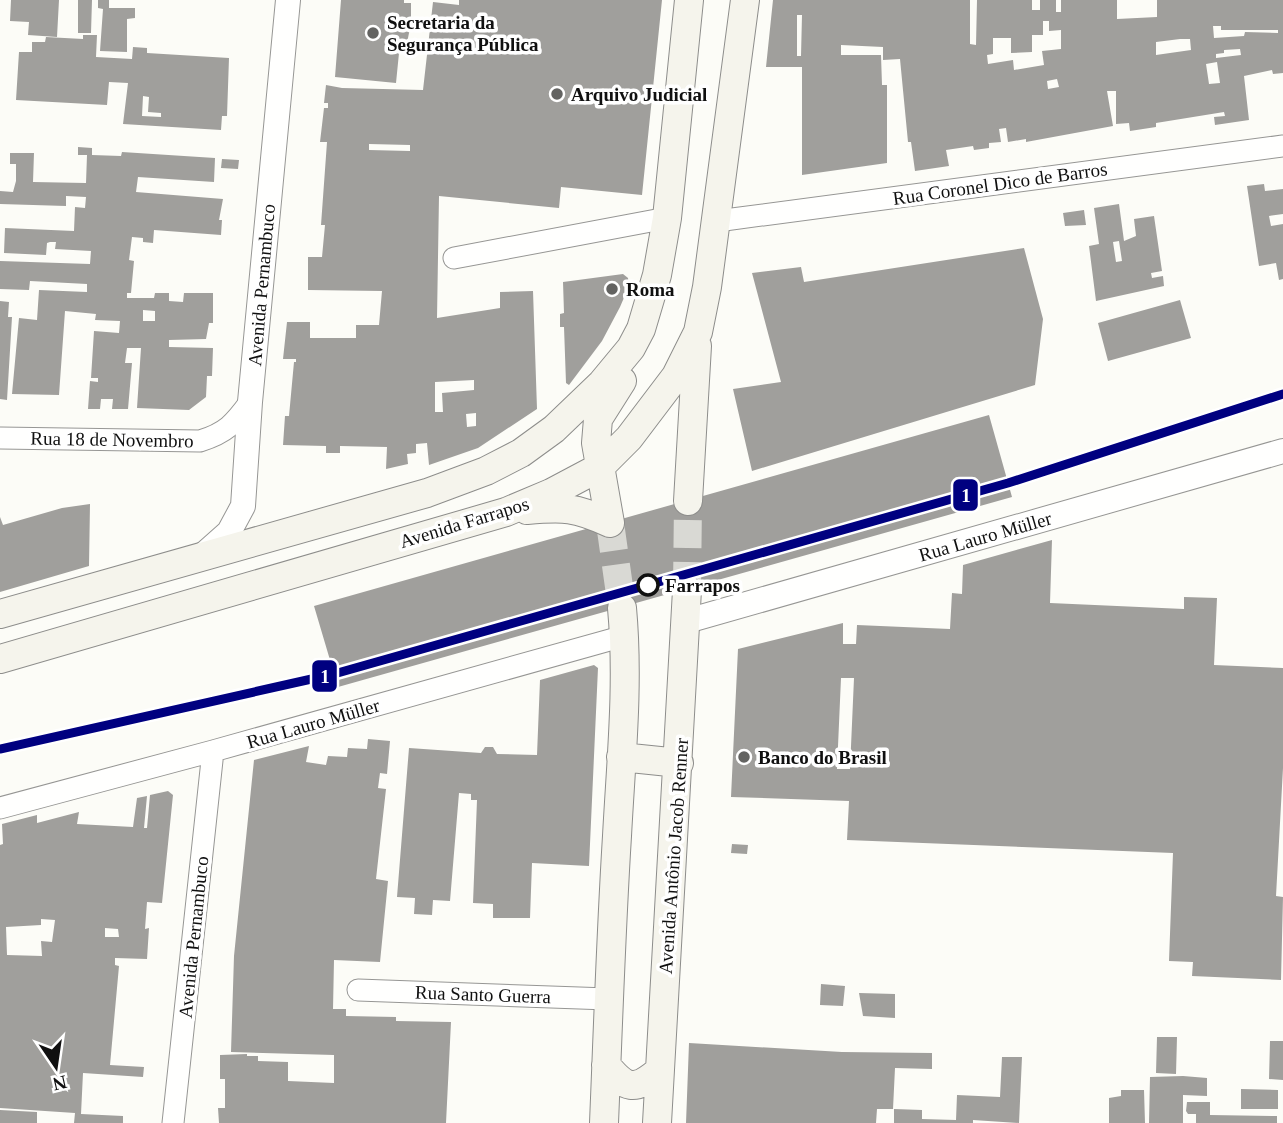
<svg xmlns="http://www.w3.org/2000/svg" width="1283" height="1123" font-family="Georgia,serif">
	<style>
		.building { fill: #a09f9c; fill-rule: evenodd }
		.lines { fill: none; stroke-linecap: round; stroke-linejoin: round }
		.secondary-tunnel { stroke: #d9d9d4; stroke-width: 28; stroke-dasharray: 28 14; stroke-linecap: butt }
		.minor-casing { stroke: #969694; stroke-width: 23 }
		.tertiary-casing { stroke: #969694; stroke-width: 26 }
		.secondary-casing { stroke: #8d8d8b; stroke-width: 30 }
		.minor { stroke: #fffffe; stroke-width: 21 }
		.tertiary { stroke: #fffffe; stroke-width: 24 }
		.secondary { stroke: #f5f4ec; stroke-width: 28 }
		.metro-1-casing { stroke: #fff; stroke-width: 14 }
		.metro-1 { stroke: #000080; stroke-width: 9 }
		.poi-dot { fill: #636361; stroke: #fff; stroke-width: 2.5 }
		.stop-dot { fill: #fff; stroke: #101010; stroke-width: 3.5 }
		.labels { text-anchor: middle; stroke-width: 7; stroke-linejoin: round; paint-order: stroke }
		.poi-label { font-size: 19px; font-weight: bold; fill: #101010; stroke: #fff; text-anchor: start }
		.street-label { font-size: 19px; fill: #101010; stroke: #fff }
		.stop-label { font-size: 19px; font-weight: bold; fill: #101010; stroke: #fff; text-anchor: start }
		.line-badge { stroke: #fff; stroke-width: 2.5 }
		.badge-label { font-size: 19px; text-anchor: middle; font-weight: bold; fill: #fff }
	</style>
	<rect width="100%" height="100%" fill="#fcfcf7"/>
	<path class="building" d="M 11,0 L 59,0 L 57,37 L 28,35 L 29,22 L 10,21 Z
		M 78,0 L 92,0 L 91,33 L 78,33 Z
		M 98,0 L 109,0 L 109,8 L 135,8 L 135,18 L 127,19 L 127,52 L 100,51 L 103,9 L 98,8 Z
		M 341,0 L 404,0 L 404,3 L 411,3 L 411,23 L 407,43 L 400,43 L 396,83 L 335,77 Z
		M 459,0 L 662,0 L 642,195 L 561,187 L 559,208 L 439,196 L 437,318 L 500,308 L 500,292 L 533,291 L 537,409 L 478,448 L 429,465 L 427,443 L 416,444 L 416,453 L 407,454 L 408,464 L 386,469 L 387,447 L 340,446 L 340,453 L 326,453 L 326,446 L 283,445 L 285,416 L 289,416 L 294,362 L 296,362 L 296,359 L 283,359 L 287,322 L 310,322 L 310,338 L 356,338 L 356,325 L 379,325 L 382,291 L 308,290 L 308,257 L 322,257 L 325,225 L 321,225 L 327,142 L 320,142 L 324,108 L 328,108 L 328,103 L 324,103 L 326,85 L 342,88 L 423,90 L 433,2 L 459,5 ZM 369,144 L 410,145 L 410,151 L 369,150 ZM 474,380 L 474,390 L 442,393 L 443,412 L 435,412 L 435,382 ZM 476,413 L 476,426 L 467,427 L 466,414 Z
		M 773,0 L 970,0 L 970,44 L 976,45 L 977,0 L 1032,0 L 1032,10 L 1040,10 L 1040,0 L 1056,0 L 1056,12 L 1061,12 L 1061,0 L 1117,0 L 1117,19 L 1157,17 L 1157,0 L 1283,0 L 1283,73 L 1273,74 L 1272,70 L 1244,76 L 1249,120 L 1215,125 L 1214,117 L 1225,116 L 1224,112 L 1156,123 L 1156,127 L 1130,131 L 1129,123 L 1116,124 L 1116,91 L 1107,91 L 1113,126 L 1026,142 L 1026,139 L 1008,142 L 1006,128 L 999,129 L 1001,142 L 989,143 L 989,148 L 974,150 L 973,146 L 946,150 L 949,166 L 915,171 L 911,142 L 908,142 L 900,59 L 883,60 L 883,47 L 841,45 L 841,55 L 881,55 L 882,85 L 887,85 L 887,163 L 802,175 L 802,67 L 766,67 ZM 797,15 L 802,15 L 801,56 L 797,56 ZM 1043,21 L 1049,21 L 1049,31 L 1061,30 L 1061,49 L 1042,51 L 1044,65 L 1014,70 L 1013,60 L 988,64 L 987,55 L 993,54 L 993,38 L 1011,38 L 1011,53 L 1032,52 L 1032,35 L 1043,35 ZM 1213,26 L 1221,26 L 1221,30 L 1278,30 L 1278,33 L 1245,32 L 1244,36 L 1214,38 ZM 1180,39 L 1190,39 L 1191,50 L 1156,55 L 1156,42 ZM 1240,49 L 1241,55 L 1216,58 L 1216,54 L 1224,53 L 1224,50 ZM 1217,62 L 1220,83 L 1209,84 L 1206,64 ZM 1057,79 L 1059,87 L 1048,89 L 1047,81 Z
		M 83,35 L 97,35 L 96,57 L 132,59 L 133,47 L 147,48 L 147,53 L 229,58 L 227,116 L 222,116 L 221,130 L 123,124 L 128,83 L 109,82 L 107,105 L 16,100 L 19,52 L 32,52 L 32,42 L 45,42 L 46,37 L 83,39 ZM 143,96 L 149,97 L 148,112 L 161,113 L 161,117 L 142,116 Z
		M 78,147 L 92,148 L 92,155 L 121,156 L 122,152 L 215,158 L 214,182 L 138,177 L 136,192 L 223,199 L 219,220 L 222,220 L 221,235 L 154,230 L 153,243 L 143,242 L 143,238 L 132,237 L 129,260 L 134,261 L 131,293 L 127,293 L 127,298 L 154,298 L 155,293 L 169,293 L 169,301 L 183,302 L 184,293 L 213,293 L 213,323 L 209,323 L 206,339 L 169,340 L 169,347 L 213,348 L 212,376 L 207,376 L 206,397 L 189,410 L 137,408 L 141,348 L 127,348 L 125,363 L 132,363 L 128,409 L 112,409 L 113,399 L 101,399 L 100,409 L 88,409 L 90,381 L 98,382 L 98,378 L 91,378 L 94,331 L 119,333 L 120,321 L 95,320 L 96,314 L 65,311 L 59,395 L 12,394 L 19,318 L 37,320 L 39,290 L 87,292 L 87,284 L 30,281 L 29,290 L 0,289 L 0,261 L 90,264 L 91,251 L 55,249 L 56,242 L 50,242 L 47,243 L 46,255 L 4,253 L 5,228 L 74,231 L 75,207 L 85,208 L 86,197 L 66,196 L 66,206 L 0,204 L 0,191 L 13,192 L 16,181 L 16,164 L 10,164 L 10,153 L 34,153 L 33,182 L 86,183 L 87,155 L 78,155 ZM 143,310 L 155,311 L 155,321 L 143,321 Z
		M 222,159 L 239,160 L 238,169 L 221,168 Z
		M 1264,184 L 1265,191 L 1283,189 L 1283,214 L 1269,216 L 1271,226 L 1283,224 L 1283,279 L 1279,280 L 1276,263 L 1259,266 L 1247,186 Z
		M 1119,204 L 1124,241 L 1136,236 L 1134,219 L 1154,216 L 1162,271 L 1151,273 L 1152,278 L 1163,276 L 1164,286 L 1096,301 L 1089,246 L 1099,244 L 1094,208 ZM 1119,241 L 1122,261 L 1116,262 L 1113,242 Z
		M 1084,210 L 1086,225 L 1065,226 L 1063,213 Z
		M 1024,248 L 1043,319 L 1035,385 L 752,471 L 733,389 L 781,382 L 752,273 L 801,267 L 804,282 Z
		M 623,274 L 628,278 L 629,286 L 620,307 L 602,341 L 569,385 L 566,383 L 564,327 L 560,327 L 560,314 L 564,313 L 563,282 Z
		M 1180,300 L 1191,338 L 1108,361 L 1098,323 Z
		M 0,301 L 9,302 L 8,317 L 12,317 L 7,400 L 0,399 Z
		M 989,415 L 1012,497 L 338,687 L 314,606 Z
		M 90,504 L 89,566 L 0,592 L 0,517 L 3,525 L 62,508 Z
		M 1052,540 L 1050,603 L 1184,609 L 1184,597 L 1217,598 L 1214,665 L 1283,668 L 1283,768 L 1276,896 L 1283,897 L 1281,980 L 1192,976 L 1193,962 L 1169,961 L 1173,853 L 847,840 L 849,801 L 731,797 L 738,649 L 843,623 L 843,644 L 856,644 L 857,625 L 950,629 L 952,593 L 962,594 L 963,565 ZM 841,678 L 854,678 L 850,769 L 837,769 Z
		M 594,665 L 598,668 L 589,866 L 532,863 L 530,918 L 493,918 L 493,904 L 473,903 L 477,800 L 471,800 L 471,794 L 459,793 L 450,901 L 433,900 L 432,915 L 414,914 L 415,898 L 397,897 L 409,748 L 481,753 L 485,747 L 493,747 L 497,754 L 537,755 L 540,680 Z
		M 368,739 L 390,741 L 387,774 L 380,773 L 378,788 L 386,789 L 376,879 L 388,881 L 380,962 L 334,960 L 333,1009 L 346,1009 L 346,1016 L 396,1017 L 396,1021 L 451,1022 L 446,1123 L 219,1123 L 218,1108 L 225,1108 L 225,1079 L 220,1079 L 220,1055 L 247,1054 L 247,1056 L 258,1056 L 258,1061 L 288,1062 L 288,1081 L 334,1083 L 334,1055 L 231,1052 L 234,956 L 254,760 L 309,746 L 306,762 L 326,765 L 328,756 L 347,757 L 348,748 L 367,749 Z
		M 168,791 L 173,795 L 162,903 L 147,902 L 145,929 L 149,928 L 147,959 L 115,958 L 115,965 L 119,966 L 110,1065 L 144,1067 L 143,1077 L 83,1073 L 81,1114 L 123,1116 L 123,1123 L 74,1123 L 75,1113 L 0,1108 L 0,845 L 3,844 L 2,824 L 37,815 L 37,823 L 79,812 L 77,824 L 133,827 L 137,798 L 147,796 L 144,828 L 147,828 L 150,795 ZM 41,919 L 55,920 L 52,942 L 41,941 L 42,956 L 7,955 L 6,927 L 41,925 ZM 105,928 L 118,929 L 119,937 L 105,937 Z
		M 732,844 L 748,845 L 747,854 L 731,853 Z
		M 821,984 L 845,986 L 843,1006 L 820,1005 Z
		M 859,993 L 895,994 L 895,1018 L 863,1016 Z
		M 1157,1037 L 1177,1037 L 1176,1074 L 1156,1073 Z
		M 1270,1041 L 1283,1041 L 1283,1080 L 1269,1079 Z
		M 689,1043 L 842,1052 L 932,1053 L 932,1069 L 895,1068 L 893,1109 L 877,1109 L 876,1123 L 686,1123 Z
		M 1002,1057 L 1022,1057 L 1019,1123 L 973,1120 L 973,1123 L 894,1123 L 894,1109 L 922,1110 L 922,1119 L 956,1120 L 957,1095 L 1000,1097 Z
		M 1183,1076 L 1207,1078 L 1207,1096 L 1183,1095 L 1183,1123 L 1149,1123 L 1150,1077 Z
		M 1241,1089 L 1278,1090 L 1278,1109 L 1241,1109 Z
		M 1121,1090 L 1144,1090 L 1145,1123 L 1109,1123 L 1109,1098 L 1121,1096 Z
		M 1187,1102 L 1210,1102 L 1210,1115 L 1277,1116 L 1277,1123 L 1196,1123 L 1196,1114 L 1188,1114 L 1186,1111 Z
		M 0,1110 L 37,1112 L 37,1123 L 0,1123 Z"/>
	<g class="lines">
		<path class="secondary-tunnel" d="M 610,523 L 622,608
			M 687,590 L 688,501"/>
		<defs>
			<path id="minor" d="M 717,221 L 1283,146
				M 454,258 L 667,218
				M 0,438 L 200,441 C 226,433 234,424 250,402
				M 0,808 L 213,751 L 624,636
				M 358,990 L 608,999
				M 173,1123 L 213,751"/>
			<path id="tertiary" d="M 202,556 L 229,532 L 243,506 L 250,402 L 288,0
				M 687,621 L 1283,451"/>
			<path id="secondary" d="M 688,501 L 697,346
				M 527,510 C 564,507 575,507 610,523
				M 610,523 L 596,443 L 598,419 L 622,381
				M 0,614 L 427,493 L 486,471 L 521,453 L 554,429 L 602,383 L 631,348 L 641,329 L 657,275 L 667,218 L 689,0
				M 0,659 L 506,512 L 551,493 L 600,467 L 629,438 L 676,376 L 698,332 L 707,287 L 745,0
				M 621,757 L 679,763
				M 606,1065 C 626,1089 634,1092 659,1071
				M 604,1123 C 608,1027 611,932 617,836 C 621,761 629,683 622,608
				M 657,1123 L 687,590"/>
		</defs>
		<use href="#minor" class="minor-casing"/>
		<use href="#tertiary" class="tertiary-casing"/>
		<use href="#secondary" class="secondary-casing"/>
		<use href="#minor" class="minor"/>
		<use href="#tertiary" class="tertiary"/>
		<use href="#secondary" class="secondary"/>
		<defs>
			<path id="metro-1" d="M 0,749 L 334,674 L 1008,483 L 1283,394"/>
		</defs>
		<use href="#metro-1" class="metro-1-casing"/>
		<use href="#metro-1" class="metro-1"/>
	</g>
	<g class="poi-dot">
		<circle cx="373" cy="33" r="7"/>
		<circle cx="557" cy="94" r="7"/>
		<circle cx="612" cy="289" r="7"/>
		<circle cx="744" cy="757" r="7"/>
	</g>
	<circle class="stop-dot" cx="648" cy="585" r="10"/>
	<g class="labels">
		<g class="poi-label">
			<text x="387" y="29">Secretaria da<tspan x="387" dy="22">Segurança Pública</tspan></text>
			<text x="571" y="101">Arquivo Judicial</text>
			<text x="626" y="296">Roma</text>
			<text x="758" y="764">Banco do Brasil</text>
		</g>
		<g class="street-label">
			<text transform="translate(1000 183) rotate(-8)" y="7">Rua Coronel Dico de Barros</text>
			<text transform="translate(261 285) rotate(-85)" y="7">Avenida Pernambuco</text>
			<text transform="translate(112 439) rotate(1)" y="7">Rua 18 de Novembro</text>
			<text transform="translate(464 522) rotate(-17)" y="7">Avenida Farrapos</text>
			<text transform="translate(985 536) rotate(-16)" y="7">Rua Lauro Müller</text>
			<text transform="translate(313 723) rotate(-16)" y="7">Rua Lauro Müller</text>
			<text transform="translate(673 856) rotate(-86)" y="7">Avenida Antônio Jacob Renner</text>
			<text transform="translate(193 937) rotate(-84)" y="7">Avenida Pernambuco</text>
			<text transform="translate(483 994) rotate(2)" y="7">Rua Santo Guerra</text>
		</g>
		<g class="stop-label">
			<text x="665" y="592">Farrapos</text>
		</g>
	</g>
	<g class="line-badge">
		<rect x="952" y="478" width="27" height="34" rx="7" fill="#000080"/>
		<rect x="311" y="659" width="27" height="34" rx="7" fill="#000080"/>
	</g>
	<g class="badge-label">
		<text x="966" y="502">1</text>
		<text x="325" y="683">1</text>
	</g>
	<g transform="translate(56 1067) rotate(167)" stroke="#ffffff" stroke-width="5" paint-order="stroke">
	<path d="M0-5L12 26L0 18L-12 26Z" fill="#101010"/>
	<text y="-10" font-size="19" font-weight="bold" text-anchor="middle" fill="#101010">N</text>
	</g>
</svg>
